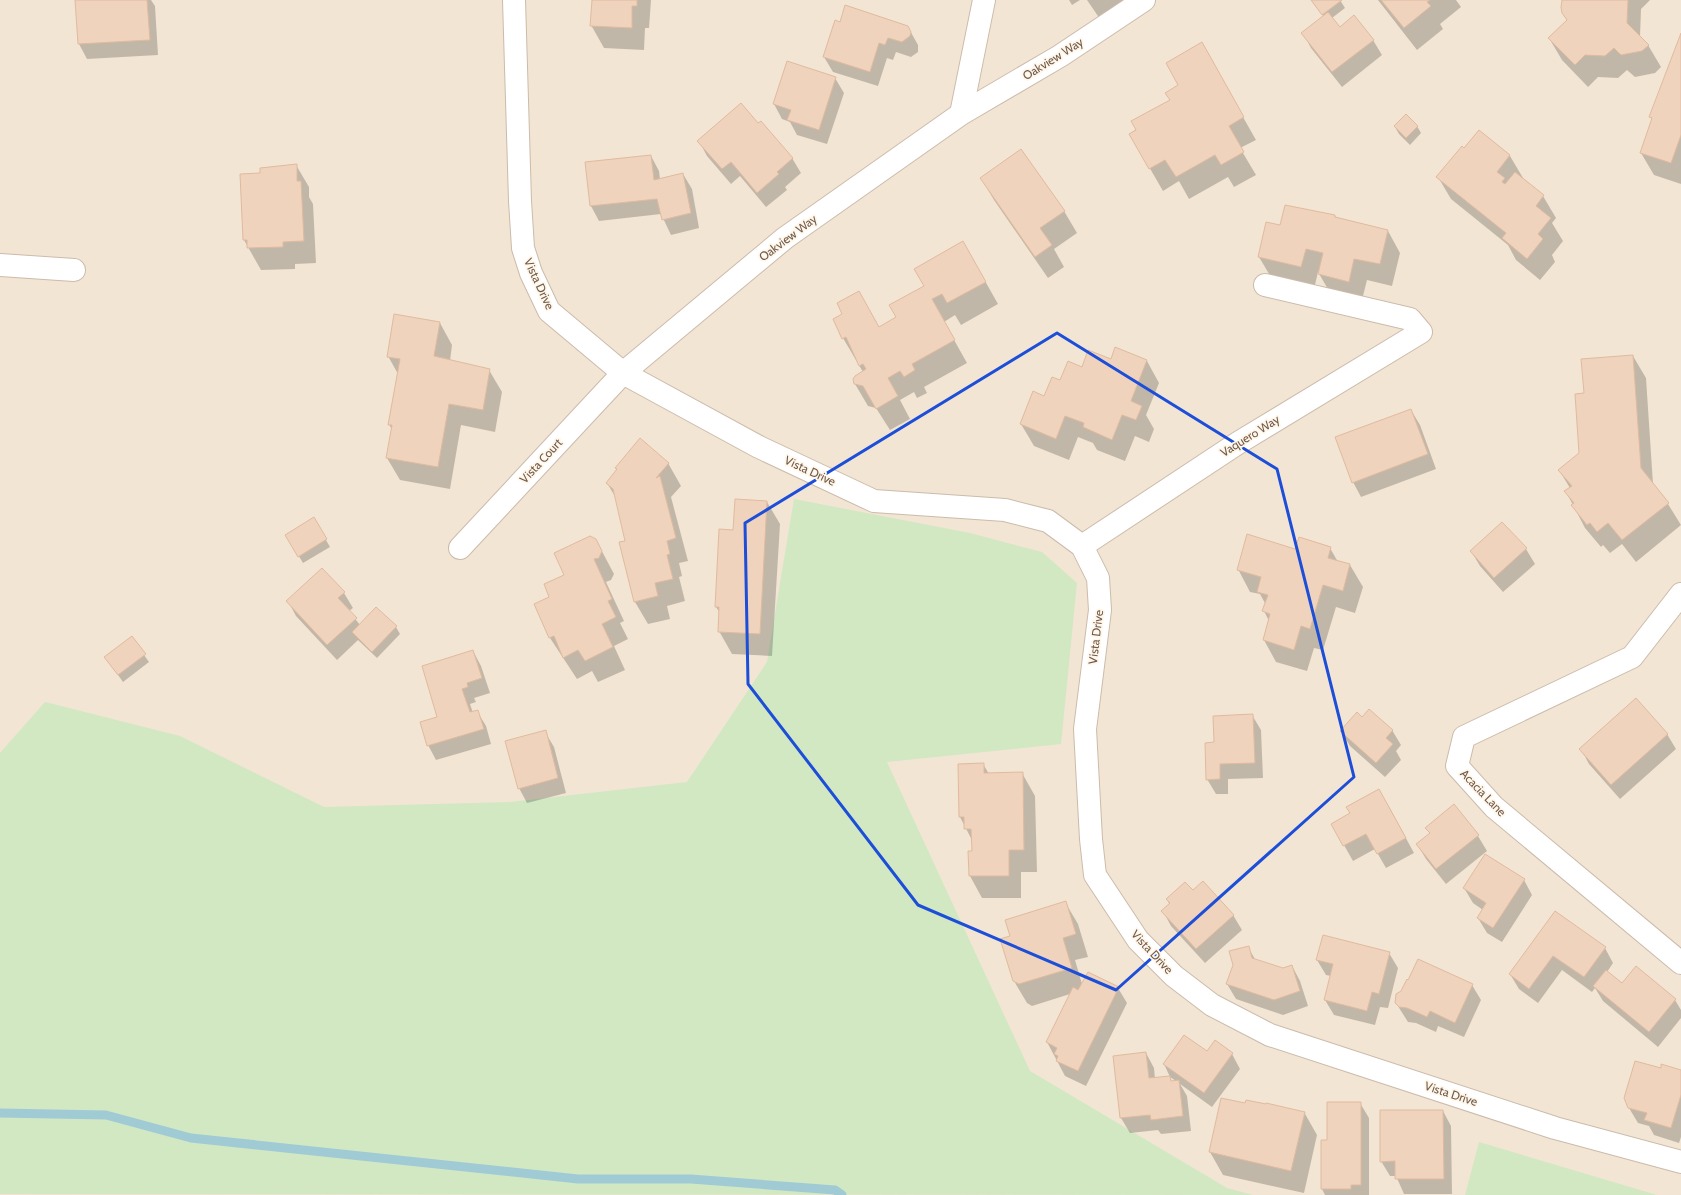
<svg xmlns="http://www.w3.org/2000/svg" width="1681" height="1195" font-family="Cabin,sans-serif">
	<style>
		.residential { fill: #f2e5d3 }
		.green { fill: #d1e8c3 }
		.shadow { fill: #0003 }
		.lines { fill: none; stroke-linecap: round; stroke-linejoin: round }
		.stream { stroke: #a0cbd5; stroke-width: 9 }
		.building { fill: #efd3bd; stroke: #e1ba9e }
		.minor-casing { stroke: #ccbbab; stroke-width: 24 }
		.minor { stroke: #fff; stroke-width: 22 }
		.marked { fill: none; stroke: #1d4ed8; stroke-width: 3; stroke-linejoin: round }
		.labels { text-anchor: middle; stroke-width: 3.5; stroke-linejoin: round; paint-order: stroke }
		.street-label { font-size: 12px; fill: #725a4b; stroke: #fef7ea }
	</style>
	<rect width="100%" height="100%" fill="#fbf3e4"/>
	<path class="residential" d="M 0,0 L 1681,0 L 1681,1195 L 0,1195 Z"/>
	<path class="green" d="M 794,499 L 970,533 L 1042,552 L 1077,583 L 1061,744 L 887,762 L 1030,1071 L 1227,1188 L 1253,1195 L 0,1194 L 0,753 L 45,702 L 180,736 L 324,807 L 510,802 L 687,782 L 767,662 Z
		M 1479,1142 L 1657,1195 L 1465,1195 Z"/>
	<path class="shadow" d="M 76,0 L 151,0 L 155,6 L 158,55 L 87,59 L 79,44 Z
		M 602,0 L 651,0 L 649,28 L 645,28 L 644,50 L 604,48 L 591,25 Z
		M 1069,0 L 1080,0 L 1072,5 Z
		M 1087,0 L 1138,0 L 1100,19 Z
		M 1311,0 L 1340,0 L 1345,8 L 1332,18 L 1340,28 L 1373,40 L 1382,55 L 1342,87 L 1311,48 L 1303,33 L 1324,17 Z
		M 1378,0 L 1456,0 L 1461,7 L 1440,24 L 1443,29 L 1417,50 Z
		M 1564,0 L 1650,0 L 1641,9 L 1640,37 L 1648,45 L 1661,67 L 1655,73 L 1635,77 L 1627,70 L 1618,78 L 1598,77 L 1588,87 L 1562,60 L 1549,38 L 1567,21 Z
		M 908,27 L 918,45 L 918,52 L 911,57 L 896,52 L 893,60 L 887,58 L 878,86 L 833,72 L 824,57 Z
		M 1681,36 L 1681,184 L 1654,175 L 1641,153 L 1652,120 L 1651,117 Z
		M 787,62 L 835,78 L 844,93 L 827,144 L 797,135 L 790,122 L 782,119 L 774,104 Z
		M 1214,66 L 1256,140 L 1240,148 L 1256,175 L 1234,187 L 1228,177 L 1189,199 L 1179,181 L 1163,191 L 1130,134 Z
		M 1417,126 L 1421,133 L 1410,145 L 1399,134 L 1395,127 Z
		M 1479,131 L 1510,156 L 1523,178 L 1543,196 L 1556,218 L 1552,223 L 1563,241 L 1552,255 L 1555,262 L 1540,280 L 1516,260 L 1508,245 L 1451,199 L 1438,177 Z
		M 699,141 L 792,158 L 801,173 L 785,187 L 787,190 L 766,207 L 740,176 L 731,184 L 707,156 Z
		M 651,156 L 659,171 L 660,179 L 683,174 L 692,189 L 699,228 L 671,235 L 661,214 L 599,221 L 591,206 Z
		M 296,165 L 309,187 L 309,197 L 313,204 L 316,263 L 295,264 L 295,269 L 261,270 L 244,240 L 241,175 L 261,174 Z
		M 981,178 L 1064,211 L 1077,233 L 1054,249 L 1064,267 L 1048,278 L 994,200 Z
		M 1335,216 L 1336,218 L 1388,231 L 1400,253 L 1392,286 L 1367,280 L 1361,304 L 1332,296 L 1318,272 L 1314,289 L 1272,279 L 1259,257 L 1281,226 Z
		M 976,265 L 998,304 L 961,325 L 955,315 L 944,322 L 967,363 L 924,387 L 927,393 L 917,398 L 914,392 L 900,400 L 910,419 L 890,430 L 876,408 L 868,406 L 855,384 L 863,372 L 843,338 L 834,319 L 879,328 L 898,318 Z
		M 440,323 L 452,345 L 450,361 L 489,370 L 502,392 L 495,432 L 461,425 L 450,489 L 400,480 L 387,458 L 392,430 L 389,424 L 398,374 L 388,356 Z
		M 1633,356 L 1646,378 L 1653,484 L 1668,504 L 1681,525 L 1636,562 L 1622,544 L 1610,553 L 1603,545 L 1601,547 L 1585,528 L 1573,505 L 1566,492 L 1570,488 L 1559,470 L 1580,453 L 1585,394 Z
		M 1111,360 L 1147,361 L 1159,383 L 1146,415 L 1154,429 L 1149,442 L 1135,436 L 1125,461 L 1097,450 L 1093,443 L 1078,437 L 1069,460 L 1034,446 L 1021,424 L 1045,397 L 1061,382 L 1082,368 Z
		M 1411,410 L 1420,425 L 1436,469 L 1361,497 L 1353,482 Z
		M 668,463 L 681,486 L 671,497 L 688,561 L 679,563 L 682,576 L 679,577 L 685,601 L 667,606 L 670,619 L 648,624 L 635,602 L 620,543 L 627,542 L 616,498 L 607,483 L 618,470 L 616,468 Z
		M 767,502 L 780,524 L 772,656 L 732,654 L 719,631 L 720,613 L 716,607 L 734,531 Z
		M 314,519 L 330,547 L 303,563 L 286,535 Z
		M 1502,523 L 1526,549 L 1535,564 L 1503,592 L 1480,566 L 1471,551 Z
		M 596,540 L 614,574 L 611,580 L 606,582 L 624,621 L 620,623 L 628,639 L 614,646 L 625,670 L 598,682 L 592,671 L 577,679 L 550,638 L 535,604 L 551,598 L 565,576 Z
		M 1330,548 L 1338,562 L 1350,565 L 1363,587 L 1355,613 L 1336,607 L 1323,650 L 1314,648 L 1307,671 L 1276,662 L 1264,640 L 1269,621 L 1264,611 L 1266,605 L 1260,594 L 1250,592 L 1238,569 L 1296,550 Z
		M 344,593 L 353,608 L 349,611 L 360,625 L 396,627 L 400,634 L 377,658 L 358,640 L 337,660 L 296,616 L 288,601 Z
		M 132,638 L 149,662 L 123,682 L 106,658 Z
		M 473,651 L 481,666 L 490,693 L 474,698 L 476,702 L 470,704 L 473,713 L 477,711 L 486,726 L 491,744 L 436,760 L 428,745 L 439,718 Z
		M 1252,715 L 1261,730 L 1263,778 L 1228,779 L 1228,794 L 1216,794 L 1207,779 L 1215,743 Z
		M 1362,719 L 1392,730 L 1401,745 L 1396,751 L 1401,760 L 1385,777 L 1350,746 L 1341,731 Z
		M 545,732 L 554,747 L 566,793 L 527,803 L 519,788 Z
		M 1667,734 L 1676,749 L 1620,799 L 1589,764 L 1581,749 Z
		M 983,764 L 989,774 L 1022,773 L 1035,796 L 1037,872 L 1021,872 L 1021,898 L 982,898 L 970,876 L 969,852 L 973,852 L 973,842 L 960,817 Z
		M 1388,805 L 1414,853 L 1386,868 L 1375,849 L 1353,861 L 1332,824 Z
		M 1454,806 L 1478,836 L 1487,851 L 1446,884 L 1426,859 L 1417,844 L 1430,834 L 1426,828 Z
		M 1524,880 L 1532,895 L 1502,942 L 1487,933 L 1478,918 L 1483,910 L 1473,903 L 1464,888 Z
		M 1193,892 L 1233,915 L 1242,930 L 1205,963 L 1171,926 L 1163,911 L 1170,905 L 1167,900 Z
		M 1065,902 L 1078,924 L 1088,957 L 1075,960 L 1082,984 L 1118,988 L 1127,1003 L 1086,1086 L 1065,1076 L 1047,1042 L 1070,994 L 1032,1006 L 1027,1003 L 1014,981 L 1011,936 Z
		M 1556,912 L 1605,948 L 1613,963 L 1607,972 L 1622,984 L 1675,1000 L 1681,1010 L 1681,1018 L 1658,1047 L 1603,1001 L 1595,988 L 1592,992 L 1562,970 L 1538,1003 L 1519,989 L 1510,974 Z
		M 1248,947 L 1256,961 L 1283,969 L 1292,966 L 1300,981 L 1308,1006 L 1283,1015 L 1236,999 L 1227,984 Z
		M 1389,953 L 1398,968 L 1388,1008 L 1380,1007 L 1375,1025 L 1334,1015 L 1325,1000 L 1331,976 L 1326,975 L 1317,960 Z
		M 1472,985 L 1481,1000 L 1464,1037 L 1438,1026 L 1436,1032 L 1416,1023 L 1408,1022 L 1396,1003 Z
		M 1146,1053 L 1154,1068 L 1155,1079 L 1170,1077 L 1172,1082 L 1176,1081 L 1170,1077 L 1164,1064 L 1207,1053 L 1232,1054 L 1240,1069 L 1212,1107 L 1180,1084 L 1187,1096 L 1191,1131 L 1161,1134 L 1158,1130 L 1130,1133 L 1121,1118 L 1114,1057 Z
		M 1661,1069 L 1681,1071 L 1681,1137 L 1679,1143 L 1654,1135 L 1649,1126 L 1638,1123 L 1629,1108 Z
		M 1222,1099 L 1246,1104 L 1304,1112 L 1317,1135 L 1304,1193 L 1223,1175 L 1210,1152 Z
		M 1360,1103 L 1369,1118 L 1369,1195 L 1325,1195 L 1322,1189 L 1322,1141 L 1328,1141 Z
		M 1443,1111 L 1451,1126 L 1452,1194 L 1404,1194 L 1396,1176 L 1390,1176 L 1381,1161 Z"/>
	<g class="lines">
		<path class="stream" d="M 0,1113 L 106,1115 L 191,1138 L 578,1179 L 691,1179 L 835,1190 L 842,1195"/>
	</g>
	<path class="building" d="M 75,0 L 147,0 L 150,40 L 78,44 Z
		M 592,0 L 637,0 L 637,6 L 632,6 L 632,28 L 590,26 Z
		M 1311,0 L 1342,0 L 1322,15 Z
		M 1381,0 L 1430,0 L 1427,2 L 1431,6 L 1404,28 Z
		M 1562,0 L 1628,0 L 1627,23 L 1649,45 L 1642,51 L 1621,55 L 1614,48 L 1605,56 L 1585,55 L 1575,65 L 1548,38 L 1567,20 L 1562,13 L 1561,7 Z
		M 845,5 L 908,26 L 911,32 L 910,36 L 902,42 L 888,38 L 885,45 L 879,43 L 870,72 L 823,57 L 835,20 L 840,22 Z
		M 1328,12 L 1340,27 L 1354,15 L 1374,40 L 1332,72 L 1301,33 Z
		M 1681,33 L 1681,135 L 1671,163 L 1640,153 L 1652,118 L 1649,117 Z
		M 1202,42 L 1244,117 L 1229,126 L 1244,152 L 1221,165 L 1215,155 L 1176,177 L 1165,160 L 1149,169 L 1129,134 L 1136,130 L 1131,121 L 1170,100 L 1165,93 L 1178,85 L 1166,63 Z
		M 787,61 L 836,77 L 819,130 L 787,120 L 791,110 L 773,104 Z
		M 741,103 L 758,123 L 761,121 L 793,158 L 777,172 L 779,174 L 757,193 L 731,162 L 722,169 L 697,141 Z
		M 1406,114 L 1418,126 L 1406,138 L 1394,126 Z
		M 1479,130 L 1510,155 L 1497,172 L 1505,178 L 1502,182 L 1505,184 L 1515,172 L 1544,195 L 1536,206 L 1551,218 L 1538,234 L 1543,239 L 1527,259 L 1502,238 L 1506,233 L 1436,177 L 1462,146 L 1464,148 Z
		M 1021,149 L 1065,211 L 1040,228 L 1052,245 L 1035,257 L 980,178 Z
		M 651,155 L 654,180 L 683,173 L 691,213 L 662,220 L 657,199 L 590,206 L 585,162 Z
		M 297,164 L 297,181 L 301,181 L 304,241 L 283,242 L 283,247 L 247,248 L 247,240 L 243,240 L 240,174 L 260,173 L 260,168 Z
		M 1285,205 L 1335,215 L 1335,217 L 1388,230 L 1380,264 L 1354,259 L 1349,282 L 1318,274 L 1323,253 L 1306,249 L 1301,267 L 1258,257 L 1266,222 L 1280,225 Z
		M 963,241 L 986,282 L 947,303 L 942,294 L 932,299 L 955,340 L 912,364 L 915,370 L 904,377 L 900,371 L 888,378 L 898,396 L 876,409 L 863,386 L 854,384 L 853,379 L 855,376 L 866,369 L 863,364 L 859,366 L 846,337 L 842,339 L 833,319 L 842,314 L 837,303 L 859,291 L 879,327 L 896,317 L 889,305 L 924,286 L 914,269 Z
		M 394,314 L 440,322 L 434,356 L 490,369 L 483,410 L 449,404 L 438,467 L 386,458 L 392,425 L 388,425 L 400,359 L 387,357 Z
		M 1115,347 L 1147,360 L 1131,401 L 1142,406 L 1136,420 L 1122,415 L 1112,440 L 1083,427 L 1084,423 L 1065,416 L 1056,439 L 1020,424 L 1033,391 L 1044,396 L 1052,377 L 1060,380 L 1068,361 L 1082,367 L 1088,350 L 1111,359 Z
		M 1633,355 L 1641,468 L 1669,503 L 1622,540 L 1608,523 L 1597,532 L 1590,523 L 1587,525 L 1571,505 L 1574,503 L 1564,491 L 1572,486 L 1558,470 L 1579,453 L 1575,394 L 1584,393 L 1581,359 Z
		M 1411,409 L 1428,454 L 1352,483 L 1335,437 Z
		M 640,438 L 669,463 L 656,478 L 660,476 L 676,538 L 667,541 L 670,554 L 667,555 L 673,579 L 655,583 L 658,596 L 634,602 L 619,542 L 625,541 L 613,489 L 606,483 L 617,469 L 615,468 Z
		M 735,499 L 767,501 L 760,634 L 718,632 L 719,607 L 715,607 L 719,529 L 733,530 Z
		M 314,517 L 327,539 L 298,557 L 285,535 Z
		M 1502,522 L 1527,548 L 1494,578 L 1470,551 Z
		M 1247,534 L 1295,549 L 1299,537 L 1331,547 L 1328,558 L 1350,564 L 1343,591 L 1323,585 L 1310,629 L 1301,626 L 1294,650 L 1263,640 L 1270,614 L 1262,611 L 1268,595 L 1257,592 L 1261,577 L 1237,570 Z
		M 590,536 L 596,539 L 602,551 L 599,558 L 594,559 L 612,599 L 608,601 L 616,617 L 602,624 L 613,647 L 585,661 L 578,650 L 563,658 L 554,636 L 549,638 L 534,604 L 549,597 L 544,584 L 564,575 L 554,553 Z
		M 322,568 L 345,592 L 338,598 L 357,618 L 327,645 L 286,601 Z
		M 376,607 L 397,626 L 372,652 L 352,632 Z
		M 132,636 L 146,654 L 118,675 L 104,657 Z
		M 473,650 L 482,678 L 467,683 L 468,687 L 462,689 L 470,712 L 478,710 L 484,729 L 427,746 L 420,722 L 437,717 L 422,666 Z
		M 1636,698 L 1668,734 L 1611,785 L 1579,749 Z
		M 1369,709 L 1393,730 L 1386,738 L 1393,744 L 1376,763 L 1340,731 L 1357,712 L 1362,717 Z
		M 1253,714 L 1255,763 L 1220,764 L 1220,779 L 1206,780 L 1205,743 L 1214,742 L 1213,716 Z
		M 546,730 L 558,778 L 518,789 L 505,741 Z
		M 984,763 L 984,773 L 1023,772 L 1024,850 L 1009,850 L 1009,876 L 969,876 L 968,851 L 972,851 L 971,829 L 964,829 L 964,817 L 959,817 L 958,764 Z
		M 1379,789 L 1406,838 L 1377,854 L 1366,834 L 1343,846 L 1331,824 L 1350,813 L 1346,807 Z
		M 1454,804 L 1479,835 L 1436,869 L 1416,844 L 1430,833 L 1425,828 Z
		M 1485,854 L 1525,879 L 1493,928 L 1477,918 L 1486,903 L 1463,888 Z
		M 1203,881 L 1234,915 L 1196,949 L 1161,911 L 1170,903 L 1166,899 L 1185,882 L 1193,890 Z
		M 1066,901 L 1076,934 L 1063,938 L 1072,968 L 1019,984 L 1013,981 L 1000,939 L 1010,936 L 1005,920 Z
		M 1555,911 L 1606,947 L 1584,977 L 1553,956 L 1529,989 L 1509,974 Z
		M 1323,935 L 1390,952 L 1379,994 L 1372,992 L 1367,1011 L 1324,1000 L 1333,964 L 1316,960 Z
		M 1249,946 L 1252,958 L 1283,968 L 1292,965 L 1300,991 L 1274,1000 L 1226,984 L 1233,965 L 1229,951 Z
		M 1418,959 L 1473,984 L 1455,1023 L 1430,1011 L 1427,1017 L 1407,1008 L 1399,1007 L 1395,1003 L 1396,994 L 1401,991 L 1407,979 L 1408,980 Z
		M 1636,966 L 1676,999 L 1649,1032 L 1593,986 L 1606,970 L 1622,983 Z
		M 1088,972 L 1119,987 L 1078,1071 L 1056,1061 L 1058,1056 L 1054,1054 L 1057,1048 L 1046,1042 L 1073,987 L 1078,990 Z
		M 1184,1035 L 1207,1051 L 1215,1040 L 1233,1053 L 1204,1093 L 1163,1064 Z
		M 1146,1052 L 1149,1078 L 1170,1076 L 1171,1081 L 1179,1080 L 1183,1116 L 1151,1120 L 1150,1115 L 1120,1118 L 1113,1056 Z
		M 1635,1061 L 1661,1068 L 1661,1064 L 1681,1070 L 1681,1095 L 1671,1128 L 1644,1120 L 1647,1113 L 1628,1108 L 1624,1098 Z
		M 1221,1098 L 1245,1103 L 1246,1100 L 1266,1104 L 1266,1103 L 1305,1112 L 1291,1171 L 1209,1152 Z
		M 1327,1102 L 1361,1102 L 1361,1185 L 1351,1185 L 1351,1189 L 1321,1189 L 1321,1140 L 1327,1140 Z
		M 1380,1110 L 1443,1110 L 1444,1179 L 1395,1179 L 1395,1161 L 1380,1162 Z"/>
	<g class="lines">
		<defs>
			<path id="minor" d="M 514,0 L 520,201 L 523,248 L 531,273 L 549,311 L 623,373 L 759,447 L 874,501 L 1005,510 L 1048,521 L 1082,546 L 1098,578 L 1100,610 L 1085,729 L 1091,839 L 1095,875 L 1138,940 L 1174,976 L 1212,1005 L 1270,1035 L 1555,1128 L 1681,1162
				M 961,114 L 1060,56 L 1144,0
				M 0,265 L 74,270
				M 1082,546 L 1238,443 L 1421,332 L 1410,319 L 1265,285
				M 460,548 L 623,373 L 785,238 L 961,114 L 984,0
				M 1681,594 L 1632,657 L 1464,737 L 1457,766 L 1494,807 L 1681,963"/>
		</defs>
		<use href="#minor" class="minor-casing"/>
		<use href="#minor" class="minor"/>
	</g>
	<path class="marked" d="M 1057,333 L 1277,469 L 1354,777 L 1116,990 L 918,905 L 748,684 L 745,523 Z"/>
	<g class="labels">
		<g class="street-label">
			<text transform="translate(1053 59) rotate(-32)" y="4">Oakview Way</text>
			<text transform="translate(788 238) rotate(-37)" y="4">Oakview Way</text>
			<text transform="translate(539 284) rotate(65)" y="4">Vista Drive</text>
			<text transform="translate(1250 436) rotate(-32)" y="4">Vaquero Way</text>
			<text transform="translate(541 461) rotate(-47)" y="4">Vista Court</text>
			<text transform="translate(810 471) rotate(25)" y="4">Vista Drive</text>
			<text transform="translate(1096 637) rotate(-83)" y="4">Vista Drive</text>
			<text transform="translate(1483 793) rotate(46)" y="4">Acacia Lane</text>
			<text transform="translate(1152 952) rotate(47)" y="4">Vista Drive</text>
			<text transform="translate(1451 1094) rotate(18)" y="4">Vista Drive</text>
		</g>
	</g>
</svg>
